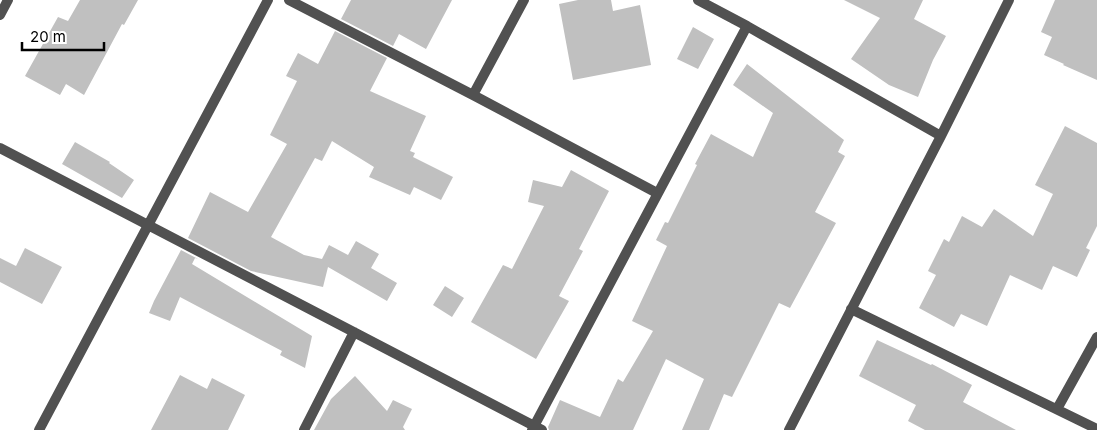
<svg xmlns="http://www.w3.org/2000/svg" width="1097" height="430" font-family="Inter,sans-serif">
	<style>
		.building { fill: #c0c0c0 }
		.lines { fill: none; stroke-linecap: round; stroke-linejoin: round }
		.street { stroke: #515151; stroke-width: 10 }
	</style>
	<rect width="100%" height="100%" fill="#fff"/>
	<path class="building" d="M 80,0 L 138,0 L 124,25 L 122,24 L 84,95 L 66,84 L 60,95 L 25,76 L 58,17 L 68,21 Z
		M 351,0 L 452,0 L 426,49 L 399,34 L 393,46 L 341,19 Z
		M 578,0 L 611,0 L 613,11 L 640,5 L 651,65 L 573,80 L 559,4 Z
		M 844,0 L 923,0 L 914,19 L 946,36 L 933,60 L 918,97 L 889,85 L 851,59 L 880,18 Z
		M 1055,0 L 1097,0 L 1097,80 L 1063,65 L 1064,64 L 1044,55 L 1052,37 L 1041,32 Z
		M 693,27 L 714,39 L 698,69 L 677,59 Z
		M 335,31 L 387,58 L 370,91 L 426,116 L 410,151 L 415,153 L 413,157 L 453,177 L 441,200 L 414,187 L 410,195 L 369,177 L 374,167 L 332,141 L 322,161 L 315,158 L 271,237 L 304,255 L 322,259 L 329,245 L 348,255 L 356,241 L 379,254 L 371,268 L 397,283 L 387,301 L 328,267 L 323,287 L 251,271 L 188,238 L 210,192 L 248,212 L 287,144 L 270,135 L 297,81 L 286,76 L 298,53 L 318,64 Z
		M 747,64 L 844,140 L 838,152 L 845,156 L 815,212 L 836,223 L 790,308 L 779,303 L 732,397 L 724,394 L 709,430 L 682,430 L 704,379 L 666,359 L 633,430 L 549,430 L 548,427 L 560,400 L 600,417 L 618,379 L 623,382 L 653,331 L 632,321 L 667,246 L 656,240 L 665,222 L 668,223 L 697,165 L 695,164 L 711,134 L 753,157 L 773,113 L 733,85 Z
		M 1065,126 L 1097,143 L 1097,226 L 1086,248 L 1090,250 L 1077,277 L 1053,266 L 1042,290 L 1010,275 L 987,326 L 961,314 L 954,327 L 919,308 L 936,275 L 928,271 L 944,239 L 949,242 L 962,216 L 982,227 L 994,209 L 1033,236 L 1053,194 L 1035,185 Z
		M 75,142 L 110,162 L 109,163 L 134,180 L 122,198 L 62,164 Z
		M 571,170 L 609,191 L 579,249 L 583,251 L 559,296 L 569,301 L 536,359 L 471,322 L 503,265 L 512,269 L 544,206 L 528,202 L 533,180 L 562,187 Z
		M 25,248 L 62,267 L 42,304 L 0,282 L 0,258 L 16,266 Z
		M 181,250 L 198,259 L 195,258 L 192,264 L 312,336 L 305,368 L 280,355 L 282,351 L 180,297 L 170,321 L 149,313 L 154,301 Z
		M 445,286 L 464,298 L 452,317 L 433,305 Z
		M 877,340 L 931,365 L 932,364 L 972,385 L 963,402 L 1016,430 L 925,430 L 908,421 L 916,405 L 859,376 Z
		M 180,375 L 207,389 L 212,378 L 245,395 L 228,430 L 151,430 Z
		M 355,376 L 387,411 L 393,400 L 412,409 L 403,427 L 405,430 L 314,430 L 331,399 Z"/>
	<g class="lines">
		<path class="street" d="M 289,0 L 473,95 L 657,193
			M 698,0 L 747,26 L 941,136
			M 0,15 L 8,0
			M 473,95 L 524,0
			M 0,148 L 542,430
			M 851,309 L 1097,429
			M 1057,409 L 1097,337
			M 39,430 L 268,0
			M 304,430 L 354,332
			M 532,430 L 747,26
			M 789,430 L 941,136 L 1009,0"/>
	</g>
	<path d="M22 42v8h82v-8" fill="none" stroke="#000000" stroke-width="2.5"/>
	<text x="30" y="42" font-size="15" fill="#000000" stroke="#ffffff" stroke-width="4" paint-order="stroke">20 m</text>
</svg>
